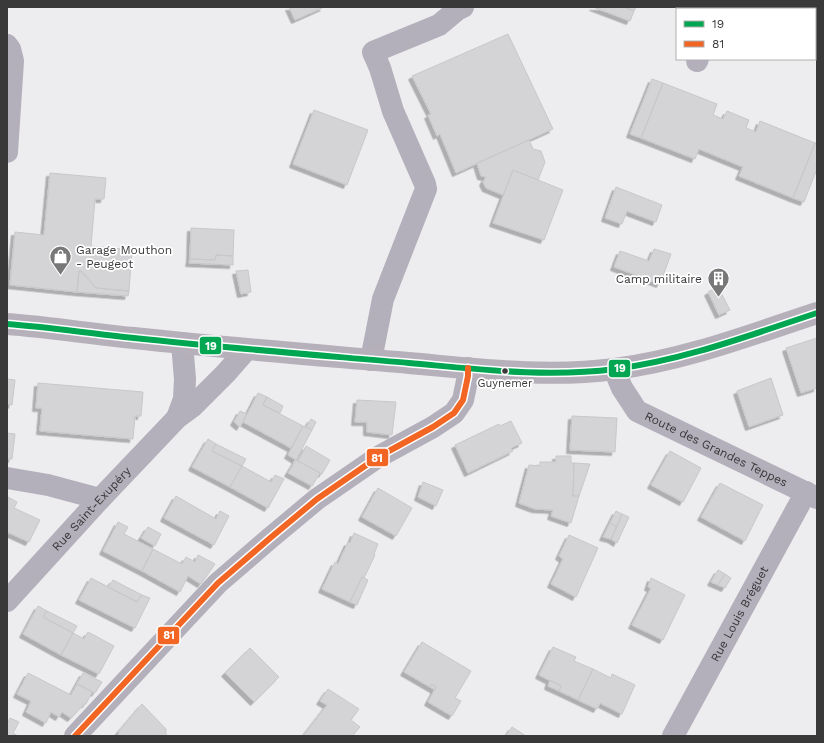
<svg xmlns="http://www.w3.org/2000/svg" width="824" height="743" font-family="'Work Sans',sans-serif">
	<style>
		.building { fill: #d4d3d5; stroke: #c8c7c9; filter: url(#shadow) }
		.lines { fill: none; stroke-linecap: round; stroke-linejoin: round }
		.minor { stroke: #b3afbb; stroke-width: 22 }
		.major { stroke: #b6b0bb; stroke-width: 22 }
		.bus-1-casing { stroke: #fff; stroke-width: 9 }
		.bus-2-casing { stroke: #fff; stroke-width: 9 }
		.bus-1 { stroke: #00a651; stroke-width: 6 }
		.bus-2 { stroke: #f26522; stroke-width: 6 }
		.bus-dot { fill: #39393a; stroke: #fff; stroke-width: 1.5 }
		.labels { text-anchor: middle; stroke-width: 3.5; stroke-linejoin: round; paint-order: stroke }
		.bus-label { font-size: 11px; fill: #39393a; stroke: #fff }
		.poi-label { font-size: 12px; fill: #39393a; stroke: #fff; text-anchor: start }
		.street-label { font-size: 12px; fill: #39393a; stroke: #fff }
		.line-badge { stroke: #fff; stroke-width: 1.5 }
		.badge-label { font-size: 11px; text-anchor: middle; font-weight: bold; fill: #fff }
	</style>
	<defs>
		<filter id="shadow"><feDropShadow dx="-3.5" dy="3.5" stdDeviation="0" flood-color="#0004"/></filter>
	</defs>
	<rect width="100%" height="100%" fill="#edecee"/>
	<path class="building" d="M 289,7 L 324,7 L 295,20 Z
		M 593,7 L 624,7 L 634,11 L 630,21 Z
		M 624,7 L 636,7 L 634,11 Z
		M 508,34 L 553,129 L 456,173 L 440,134 L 437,136 L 428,115 L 431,114 L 412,76 Z
		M 652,79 L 663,83 L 641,138 L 630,134 Z
		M 663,83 L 717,104 L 713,115 L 723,119 L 727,111 L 749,120 L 746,128 L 756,132 L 760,121 L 815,143 L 793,198 L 739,176 L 743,167 L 699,149 L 695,159 L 641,138 Z
		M 314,110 L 368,130 L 347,185 L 293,164 Z
		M 529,140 L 533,149 L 541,151 L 545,162 L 538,180 L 513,170 L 503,195 L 486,188 L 483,182 L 486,177 L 481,176 L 477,163 Z
		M 815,143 L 817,143 L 817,169 L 804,202 L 793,198 Z
		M 513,170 L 563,190 L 544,240 L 493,223 Z
		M 50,173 L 106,178 L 104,199 L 95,199 L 91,246 L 132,250 L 129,291 L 96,288 L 81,271 L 79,271 L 77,292 L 10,285 L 15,232 L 44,235 Z
		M 616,187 L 662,205 L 656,222 L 627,211 L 622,224 L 605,218 Z
		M 191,228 L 234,230 L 233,256 L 216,255 L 215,260 L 190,259 Z
		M 654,249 L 671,254 L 660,284 L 614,267 L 620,251 L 649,261 Z
		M 216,255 L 233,256 L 233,265 L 189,263 L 190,259 L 215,260 Z
		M 248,270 L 251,292 L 241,294 L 236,271 Z
		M 79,271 L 81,271 L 96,288 L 129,291 L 128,296 L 77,292 Z
		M 718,287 L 730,310 L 719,315 L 708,292 Z
		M 817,338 L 817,388 L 801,393 L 786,348 Z
		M 771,378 L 783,415 L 749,427 L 737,391 Z
		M 7,379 L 15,380 L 12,405 L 7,404 Z
		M 38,383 L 143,392 L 141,416 L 135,416 L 133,439 L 40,431 L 42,408 L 36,408 Z
		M 258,393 L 267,397 L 263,405 L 303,426 L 291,448 L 243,422 Z
		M 267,397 L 283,406 L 280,413 L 263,405 Z
		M 357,400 L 396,402 L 392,435 L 367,432 L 367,422 L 355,422 Z
		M 240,411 L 247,414 L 240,427 L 234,422 Z
		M 572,416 L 617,418 L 615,452 L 570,450 Z
		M 311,419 L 316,422 L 312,430 L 306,427 Z
		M 511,421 L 522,443 L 511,448 L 513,451 L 468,473 L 455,445 L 499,424 L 500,426 Z
		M 303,426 L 312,430 L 296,460 L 288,455 Z
		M 7,433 L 15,434 L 12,459 L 7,459 Z
		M 208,439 L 216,444 L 212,451 L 242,466 L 230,487 L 192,467 Z
		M 216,444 L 246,459 L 242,466 L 212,451 Z
		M 306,446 L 330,460 L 322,474 L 298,461 Z
		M 670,451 L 701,468 L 683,502 L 651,485 Z
		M 556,456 L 571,456 L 571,463 L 574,463 L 573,496 L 579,496 L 571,523 L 551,516 L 553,510 L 535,509 L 519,503 L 529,465 L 540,466 L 540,462 L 556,462 Z
		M 296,460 L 320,473 L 312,486 L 288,473 Z
		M 574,463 L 590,464 L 579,496 L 573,496 Z
		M 242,466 L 271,482 L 275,475 L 284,479 L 268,508 L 230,487 Z
		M 423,482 L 443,490 L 436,506 L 418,497 Z
		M 720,483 L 763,505 L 745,541 L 701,517 Z
		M 378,488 L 412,508 L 396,536 L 362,517 Z
		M 176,496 L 216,519 L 220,511 L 229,516 L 214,545 L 164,518 Z
		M 8,497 L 17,502 L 14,508 L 40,520 L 29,542 L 7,532 Z
		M 616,511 L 622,514 L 617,527 L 610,523 Z
		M 622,514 L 629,517 L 617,543 L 611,539 Z
		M 118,522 L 128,527 L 124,534 L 153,549 L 142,571 L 103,551 Z
		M 610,523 L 617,527 L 611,539 L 603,537 Z
		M 148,527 L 161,534 L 155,546 L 141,538 Z
		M 354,533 L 378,544 L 374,554 L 375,555 L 364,578 L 362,577 L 350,602 L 322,589 L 335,562 L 338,564 L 348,542 L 350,543 Z
		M 569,535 L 598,548 L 576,597 L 551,584 L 563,559 L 559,556 Z
		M 153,549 L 182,564 L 186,557 L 195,562 L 198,555 L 215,564 L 201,584 L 188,576 L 180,592 L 142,571 Z
		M 718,570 L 725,574 L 718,585 L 711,582 Z
		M 725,574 L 731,578 L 725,588 L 718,585 Z
		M 362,577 L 368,580 L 357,605 L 350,602 Z
		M 91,578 L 137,602 L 142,595 L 150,598 L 135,628 L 79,600 Z
		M 651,578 L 685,595 L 663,640 L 632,625 L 651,588 L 648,587 Z
		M 113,580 L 142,595 L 137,602 L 108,587 Z
		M 38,606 L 47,611 L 43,617 L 73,633 L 61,655 L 23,634 Z
		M 47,611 L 77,626 L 73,633 L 43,617 Z
		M 88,632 L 114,646 L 99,674 L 61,655 L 73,633 L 84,639 Z
		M 422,642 L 471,671 L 455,698 L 461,701 L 452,716 L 428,702 L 436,687 L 431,684 L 430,687 L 404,672 Z
		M 553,647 L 576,657 L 574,661 L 593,669 L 578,700 L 559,691 L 561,686 L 539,675 Z
		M 250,648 L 279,677 L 254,702 L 225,673 Z
		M 593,669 L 611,678 L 612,674 L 635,685 L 622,714 L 600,703 L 597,709 L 578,700 Z
		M 28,673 L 71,695 L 77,684 L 92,692 L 86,704 L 84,704 L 71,718 L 62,712 L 59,717 L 51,712 L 46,723 L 26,712 L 31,701 L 17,694 Z
		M 83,673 L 102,682 L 95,693 L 77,684 Z
		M 550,680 L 561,686 L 559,691 L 548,686 Z
		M 431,684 L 436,687 L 435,690 L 430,687 Z
		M 328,689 L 359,709 L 351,720 L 360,727 L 352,736 L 303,736 L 327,705 L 320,701 Z
		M 142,704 L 166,729 L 166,736 L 118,736 L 119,731 Z
		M 10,718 L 19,722 L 13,733 L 18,736 L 7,736 L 7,724 Z
		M 512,727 L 526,736 L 506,736 Z"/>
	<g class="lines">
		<g class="minor">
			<path d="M 718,9 L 719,7"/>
			<path d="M 7,45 L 10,49 L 13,61 L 7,152"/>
			<path d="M 697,61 L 698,59"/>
			<path d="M 371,360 L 383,299 L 426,189 L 425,184 L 393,111 L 380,68 L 373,52 L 439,25 L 457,10 L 463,7"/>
			<path id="s1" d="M 614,369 L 622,388 L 637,411 L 817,498"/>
			<path d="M 177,418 L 184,399 L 185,379 L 182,343"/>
			<path d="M 7,478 L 48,485 L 100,499"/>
			<path id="s2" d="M 7,601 L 100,499 L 177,418 L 192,407 L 226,373 L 247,349"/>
			<path d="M 75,736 L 218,583 L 269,539 L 317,499 L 378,457 L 433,427 L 454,413 L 463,400 L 468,376 L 468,368"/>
			<path id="s3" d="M 673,736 L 806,492"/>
		</g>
		<path class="major" d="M 7,324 C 49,327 92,334 134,338 C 226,348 317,355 409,363 C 477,369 546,378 615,369 C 685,360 750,335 817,313"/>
		<defs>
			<path id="bus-1" d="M 7,324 C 49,327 92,334 134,338 C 226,348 317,355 409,363 C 477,369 546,378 615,369 C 685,360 750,335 817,313"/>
			<path id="bus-2" d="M 75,736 L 218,583 L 269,539 L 317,499 L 378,457 L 433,427 L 454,413 L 463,400 L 468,376 L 468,368"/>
		</defs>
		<use href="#bus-1" class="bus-1-casing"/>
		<use href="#bus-2" class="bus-2-casing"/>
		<use href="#bus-1" class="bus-1"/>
		<use href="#bus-2" class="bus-2"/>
	</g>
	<defs>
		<symbol id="shop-pin" viewBox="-11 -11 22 30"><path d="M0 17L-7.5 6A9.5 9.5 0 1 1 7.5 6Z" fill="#787879" stroke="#fff"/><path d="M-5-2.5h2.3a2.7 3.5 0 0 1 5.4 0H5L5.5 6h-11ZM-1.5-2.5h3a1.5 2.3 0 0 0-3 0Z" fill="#fff"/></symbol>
		<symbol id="building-pin" viewBox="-11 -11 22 30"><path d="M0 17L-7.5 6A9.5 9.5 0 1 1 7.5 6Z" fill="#787879" stroke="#fff"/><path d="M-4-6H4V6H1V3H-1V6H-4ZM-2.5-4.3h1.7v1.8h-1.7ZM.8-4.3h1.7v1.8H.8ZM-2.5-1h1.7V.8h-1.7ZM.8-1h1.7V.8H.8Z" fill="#fff"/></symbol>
	</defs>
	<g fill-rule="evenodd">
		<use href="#shop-pin" x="48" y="244" width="25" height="34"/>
		<use href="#building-pin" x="706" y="266" width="25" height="34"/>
	</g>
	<circle class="bus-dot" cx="505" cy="371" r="3.5"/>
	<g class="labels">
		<g class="bus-label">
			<text x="505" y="387">Guynemer</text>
		</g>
		<g class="poi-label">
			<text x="76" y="254">Garage Mouthon<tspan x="76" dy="14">- Peugeot</tspan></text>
			<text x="702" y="283" text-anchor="end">Camp militaire</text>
		</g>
		<g class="street-label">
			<text dy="4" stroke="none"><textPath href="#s1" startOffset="136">Route des Grandes Teppes</textPath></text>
			<text dy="4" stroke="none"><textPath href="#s2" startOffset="125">Rue Saint-Exupéry</textPath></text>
			<text dy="4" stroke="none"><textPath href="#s3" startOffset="139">Rue Louis Bréguet</textPath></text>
		</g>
	</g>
	<g class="line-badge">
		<rect x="199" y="336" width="23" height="19" rx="4" fill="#00a651"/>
		<rect x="608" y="359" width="23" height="19" rx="4" fill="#00a651"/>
		<rect x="366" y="448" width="23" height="19" rx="4" fill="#f26522"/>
		<rect x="157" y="626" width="23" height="19" rx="4" fill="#f26522"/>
	</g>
	<g class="badge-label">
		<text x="211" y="350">19</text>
		<text x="620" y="372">19</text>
		<text x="377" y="462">81</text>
		<text x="169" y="639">81</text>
	</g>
	<rect width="824" height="743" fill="none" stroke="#39393a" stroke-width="16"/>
	<rect x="676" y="8" width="140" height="52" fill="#ffffff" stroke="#b0b0b0"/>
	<rect x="684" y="21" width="20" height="6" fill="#00a651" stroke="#b0b0b0"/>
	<text x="712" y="28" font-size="12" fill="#39393a">19</text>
	<rect x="684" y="41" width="20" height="6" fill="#f26522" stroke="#b0b0b0"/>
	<text x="712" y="48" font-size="12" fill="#39393a">81</text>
</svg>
